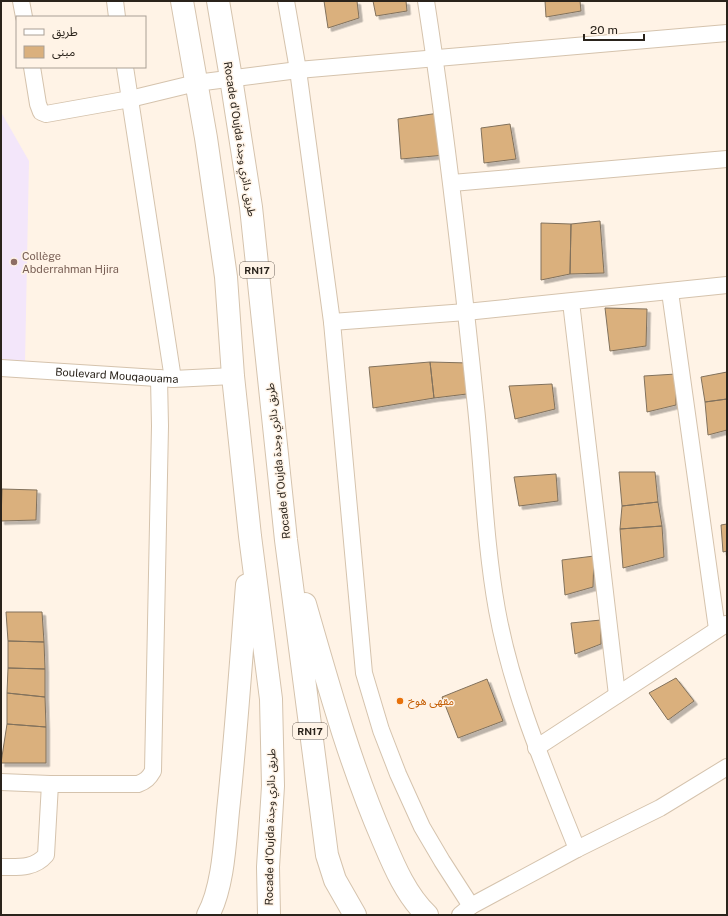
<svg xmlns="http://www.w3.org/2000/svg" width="728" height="916" font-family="'Public Sans','Noto Sans Arabic',sans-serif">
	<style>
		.education { fill: #f3e6fa }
		.building { fill: #dab07d; stroke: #81715c; filter: url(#shadow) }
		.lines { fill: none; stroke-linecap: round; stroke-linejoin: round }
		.minor-casing { stroke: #d5c3ad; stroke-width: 18 }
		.trunk-casing { stroke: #d5c3ad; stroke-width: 24 }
		.minor { stroke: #fff; stroke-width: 16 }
		.trunk { stroke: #fff; stroke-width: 22 }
		.education-dot { fill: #8d6e63; stroke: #fff3e6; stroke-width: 1.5 }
		.food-dot { fill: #e8710a; stroke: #fff3e6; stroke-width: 1.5 }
		.labels { text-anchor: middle; stroke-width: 3; stroke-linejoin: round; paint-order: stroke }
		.shield { fill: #fff3e6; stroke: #6a6158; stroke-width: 1 }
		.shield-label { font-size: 10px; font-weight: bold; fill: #2a231b }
		.street-label { font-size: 11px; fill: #2a231b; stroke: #fff3e6 }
		.education-label { font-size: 11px; fill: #785e54; stroke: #fff3e6; text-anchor: start }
		.food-label { font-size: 11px; fill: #c56008; stroke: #fff3e6; text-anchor: start }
	</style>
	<defs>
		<filter id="shadow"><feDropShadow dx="3.5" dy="3.5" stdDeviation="0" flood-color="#0004"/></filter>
	</defs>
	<rect width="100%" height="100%" fill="#fff3e6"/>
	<path class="education" d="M 1,112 L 29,161 L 25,363 L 1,363 Z"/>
	<path class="building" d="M 324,1 L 357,1 L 359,18 L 328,28 Z
		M 373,1 L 406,1 L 407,11 L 376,16 Z
		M 545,1 L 580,1 L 581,11 L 546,17 Z
		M 439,113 L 445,155 L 401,159 L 398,119 Z
		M 510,124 L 516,159 L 484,163 L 481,128 Z
		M 600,221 L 604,273 L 570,274 L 571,224 Z
		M 541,223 L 571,224 L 570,274 L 541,280 Z
		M 605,308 L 647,309 L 646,346 L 610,351 Z
		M 430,362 L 469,363 L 467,394 L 434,398 Z
		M 430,362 L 434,398 L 373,408 L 369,367 Z
		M 727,372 L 727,399 L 705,402 L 701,377 Z
		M 676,374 L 676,405 L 647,412 L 644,376 Z
		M 552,384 L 555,409 L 515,419 L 509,386 Z
		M 727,399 L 727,430 L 708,435 L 705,402 Z
		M 619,472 L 655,472 L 658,502 L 622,506 Z
		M 556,474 L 558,501 L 519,506 L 514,477 Z
		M 2,489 L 37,490 L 36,520 L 1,521 Z
		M 658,502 L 662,526 L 620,529 L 622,506 Z
		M 727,524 L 727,551 L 723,552 L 721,525 Z
		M 662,526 L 664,557 L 623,568 L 620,529 Z
		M 594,556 L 593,587 L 565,595 L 562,560 Z
		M 6,612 L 42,612 L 44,642 L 8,641 Z
		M 601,620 L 601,644 L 575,654 L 571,623 Z
		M 8,641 L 44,642 L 45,669 L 8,668 Z
		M 8,668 L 45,669 L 45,697 L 7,693 Z
		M 676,678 L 694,701 L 668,720 L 649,693 Z
		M 487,679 L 503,721 L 458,738 L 442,697 Z
		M 7,693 L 45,697 L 46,727 L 7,724 Z
		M 7,724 L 46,727 L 46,763 L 1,763 Z"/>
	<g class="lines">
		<defs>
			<g id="minor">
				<path d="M 21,1 L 24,17"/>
				<path d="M 115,1 L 117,17"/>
				<path d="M 286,1 L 298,70 L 332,322 L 364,673 L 381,730 L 398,774 L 422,827 L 442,861 L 471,906"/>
				<path d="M 426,1 C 447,136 462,271 476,407 C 483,474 485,543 497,610 C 512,693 546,771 577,849"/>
				<path d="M 32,67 L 38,104 L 41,112 L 46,114 L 130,99 L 196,83 L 298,70 L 727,33"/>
				<path d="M 125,67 L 173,379"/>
				<path d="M 452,183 L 727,159"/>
				<path d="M 670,292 L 717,629"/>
				<path d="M 571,302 L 617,695"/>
				<path d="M 332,322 L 466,312 L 727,285"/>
				<path id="s1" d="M 1,368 L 173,379 L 233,376"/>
				<path d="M 536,748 L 726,624"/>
				<path d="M 1,782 L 50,784 L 138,784 C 146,781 149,778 153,771 L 160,426 L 159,378"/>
				<path d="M 1,867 C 18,867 34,869 46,855 L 50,784"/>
				<path d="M 460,915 L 471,906 L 577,849 L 660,808 L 727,767"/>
			</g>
			<path id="trunk" d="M 182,1 L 206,138 L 226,277 L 233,376 L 250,536 L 271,699 L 273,786 L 268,867 L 269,915
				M 218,1 L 231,78 L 251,207 L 286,540 L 327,855 L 335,880 L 355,915
				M 305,604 C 328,684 350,764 383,840 C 394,866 406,895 427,915
				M 208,915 C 223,888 225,842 228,811 C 236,736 241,660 247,585"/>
		</defs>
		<use href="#minor" class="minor-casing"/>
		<use href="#trunk" class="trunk-casing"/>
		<use href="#minor" class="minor"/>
		<use href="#trunk" class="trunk"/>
	</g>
	<circle class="education-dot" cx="14" cy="262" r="4"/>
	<circle class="food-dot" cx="400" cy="701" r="4"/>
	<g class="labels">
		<g class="shield">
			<rect x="240" y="262" width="34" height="16" rx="3"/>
			<rect x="293" y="723" width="34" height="16" rx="3"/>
		</g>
		<g class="shield-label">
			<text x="257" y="274">RN17</text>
			<text x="310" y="735">RN17</text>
		</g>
		<g class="street-label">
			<text transform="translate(240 139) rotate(81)" y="4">Rocade d'Oujda طريق دائري وجدة</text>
			<text dy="4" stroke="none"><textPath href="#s1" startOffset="116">Boulevard Mouqaouama</textPath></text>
			<text transform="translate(278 461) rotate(-96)" y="4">Rocade d'Oujda طريق دائري وجدة</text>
			<text transform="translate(270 827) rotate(-89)" y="4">Rocade d'Oujda طريق دائري وجدة</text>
		</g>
		<g class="education-label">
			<text x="22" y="260">Collège<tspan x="22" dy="13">Abderrahman Hjira</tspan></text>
		</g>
		<g class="food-label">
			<text x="408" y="705">مقهى هوخ</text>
		</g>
	</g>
	<rect width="728" height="916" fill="none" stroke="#2a231b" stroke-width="4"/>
	<rect x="16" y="16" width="130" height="52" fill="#fff3e6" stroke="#aaa095"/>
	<rect x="24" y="29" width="20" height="6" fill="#ffffff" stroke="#aaa095"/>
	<text x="52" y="36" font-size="12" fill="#2a231b">طريق</text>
	<rect x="24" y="46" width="20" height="12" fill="#dab07d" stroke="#aaa095"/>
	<text x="52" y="56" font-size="12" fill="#2a231b">مبنى</text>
	<path d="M584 34v6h60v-6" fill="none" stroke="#2a231b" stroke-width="2"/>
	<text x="590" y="34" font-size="12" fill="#2a231b" stroke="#fff3e6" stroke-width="3" paint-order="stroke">20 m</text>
</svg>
